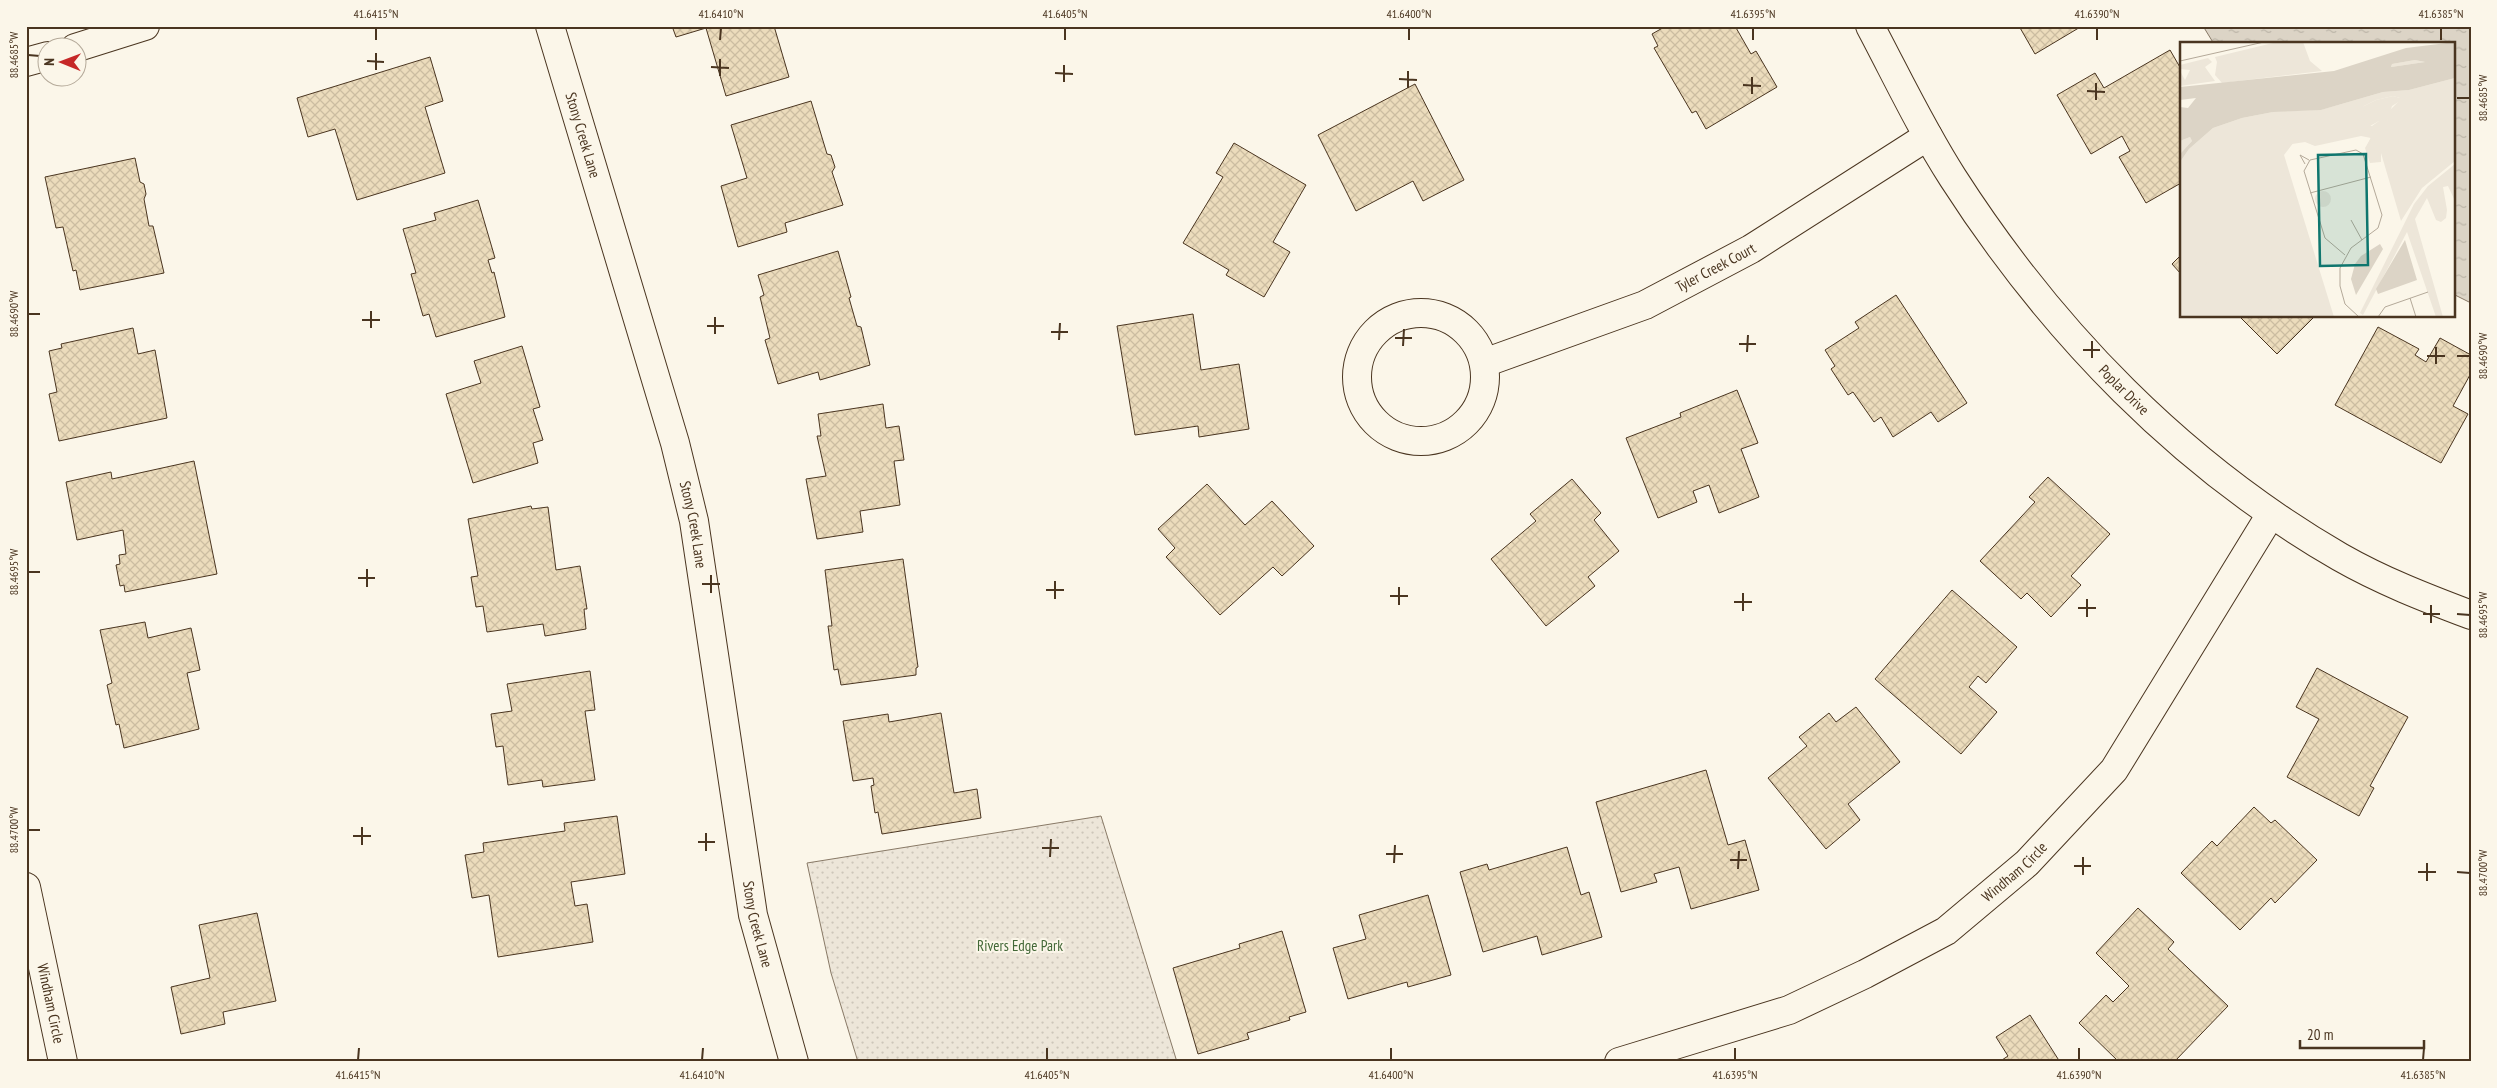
<svg xmlns="http://www.w3.org/2000/svg" width="2497" height="1088" font-family="'PT Sans Narrow',sans-serif">
	<style>
		.park { fill: url(#park-dots); stroke: #887966 }
		.water { fill: url(#water-ripples); stroke: #887966 }
		.building { fill: url(#building-cross-hatch); stroke: #4a3520 }
		.lines { fill: none; stroke-linecap: round; stroke-linejoin: round }
		.minor-casing { stroke: #4a3520; stroke-width: 30 }
		.minor { stroke: #fbf6e9; stroke-width: 28 }
		.ticks { fill: none; stroke: #4a3520; stroke-width: 2 }
		.labels { text-anchor: middle; stroke-width: 4; stroke-linejoin: round; paint-order: stroke }
		.street-label { font-size: 15px; fill: #4a3520; stroke: #fbf6e9 }
		.park-label { font-size: 15px; fill: #436837; stroke: #fbf6e9 }
		.inset-road { fill: none; stroke: #b4a999; stroke-width: 1 }
		.view { fill: #0f766e; fill-opacity: 0.15; stroke: #0f766e; stroke-width: 2.5 }
		.inset-edge { fill: none; stroke: #4a3520; stroke-width: 2.5 }
		.neatline { fill: none; stroke: #4a3520; stroke-width: 2 }
		.ticks-label { font-size: 12px; text-anchor: middle; fill: #4a3520 }
	</style>
	<defs>
		<pattern id="park-dots" width="8" height="8" patternUnits="userSpaceOnUse" patternTransform="scale(1.25)"><rect width="8" height="8" fill="#ede6d9"/><path d="M2 2h.1M6 6h.1" fill="none" stroke="#cdc6ba" stroke-width="1.8" stroke-linecap="round"/></pattern>
		<pattern id="water-ripples" width="26" height="14" patternUnits="userSpaceOnUse" patternTransform="scale(1.25)"><rect width="26" height="14" fill="#dcd4c6"/><path d="M2 4q2-2 4 0t4 0M15 11q2-2 4 0t4 0" fill="none" stroke="#beb7aa"/></pattern>
		<pattern id="building-cross-hatch" width="8" height="8" patternUnits="userSpaceOnUse" patternTransform="scale(1.25)"><rect width="8" height="8" fill="#ecdcbc"/><path d="M0 0l8 8M0 8l8-8" fill="none" stroke="#ccbda1"/></pattern>
	</defs>
	<rect width="100%" height="100%" fill="#fbf6e9"/>
	<path class="park" d="M 1101,816 L 1177,1062 L 858,1062 L 831,973 L 807,863 Z"/>
	<path class="water" d="M 2203,26 L 2471,26 L 2471,303 L 2453,294 L 2453,44 L 2214,44 Z"/>
	<path class="building" d="M 672,26 L 774,26 L 789,77 L 726,96 L 706,28 L 676,37 Z
		M 1666,26 L 1735,26 L 1751,54 L 1756,51 L 1777,87 L 1706,129 L 1696,111 L 1692,113 L 1654,48 L 1658,46 L 1652,34 Z
		M 2019,26 L 2082,26 L 2035,54 Z
		M 2170,50 L 2181,69 L 2181,183 L 2146,203 L 2119,157 L 2130,151 L 2122,136 L 2091,154 L 2057,95 L 2095,73 L 2104,88 Z
		M 430,57 L 443,101 L 425,107 L 445,173 L 357,200 L 335,129 L 308,137 L 297,98 Z
		M 1415,84 L 1464,180 L 1423,201 L 1413,181 L 1356,211 L 1318,135 Z
		M 811,101 L 827,154 L 831,155 L 835,167 L 832,172 L 843,205 L 785,223 L 787,232 L 738,247 L 721,186 L 747,178 L 731,125 Z
		M 1234,143 L 1306,185 L 1273,242 L 1290,252 L 1264,297 L 1226,275 L 1229,270 L 1183,243 L 1223,177 L 1216,173 Z
		M 135,158 L 140,182 L 144,184 L 146,194 L 144,199 L 149,226 L 153,226 L 164,273 L 80,290 L 76,270 L 73,271 L 63,227 L 56,228 L 45,177 Z
		M 478,200 L 495,258 L 488,260 L 492,273 L 494,272 L 505,317 L 436,337 L 429,314 L 423,316 L 411,274 L 416,273 L 403,229 L 436,220 L 434,213 Z
		M 838,251 L 851,297 L 849,298 L 857,326 L 861,327 L 870,365 L 820,380 L 818,372 L 778,384 L 765,340 L 770,338 L 760,297 L 764,295 L 758,275 Z
		M 2181,255 L 2181,274 L 2172,264 Z
		M 1896,295 L 1967,403 L 1938,422 L 1931,412 L 1893,437 L 1881,417 L 1874,422 L 1853,392 L 1848,395 L 1831,369 L 1835,366 L 1825,350 L 1859,328 L 1855,322 Z
		M 1193,314 L 1201,370 L 1239,364 L 1249,429 L 1199,437 L 1198,426 L 1135,435 L 1117,326 Z
		M 2239,316 L 2315,316 L 2277,354 Z
		M 2378,327 L 2419,349 L 2415,355 L 2426,362 L 2440,338 L 2471,355 L 2471,373 L 2453,406 L 2468,414 L 2441,463 L 2335,405 Z
		M 133,328 L 138,354 L 155,350 L 167,418 L 59,441 L 49,394 L 57,392 L 49,351 L 62,348 L 61,344 Z
		M 522,346 L 540,407 L 533,409 L 543,440 L 533,443 L 538,463 L 473,483 L 446,394 L 481,383 L 474,361 Z
		M 1737,390 L 1758,443 L 1741,449 L 1759,497 L 1719,513 L 1709,485 L 1693,491 L 1697,502 L 1658,518 L 1626,438 L 1681,417 L 1680,413 Z
		M 883,404 L 886,428 L 899,426 L 904,460 L 894,461 L 900,505 L 860,511 L 863,532 L 817,539 L 806,479 L 826,476 L 817,436 L 821,436 L 818,414 Z
		M 194,461 L 217,574 L 125,592 L 124,585 L 120,586 L 116,565 L 120,564 L 119,555 L 126,554 L 123,530 L 77,540 L 66,482 L 111,472 L 112,479 Z
		M 2048,477 L 2110,534 L 2071,576 L 2081,585 L 2051,617 L 2027,593 L 2021,599 L 1980,561 L 2035,502 L 2029,497 Z
		M 1572,479 L 1601,513 L 1594,520 L 1619,551 L 1588,577 L 1595,586 L 1546,626 L 1491,559 L 1536,521 L 1530,514 Z
		M 1207,484 L 1245,525 L 1272,501 L 1314,546 L 1282,576 L 1273,567 L 1220,615 L 1166,557 L 1175,548 L 1158,529 Z
		M 531,506 L 532,509 L 548,507 L 556,570 L 580,566 L 587,609 L 584,609 L 586,629 L 545,636 L 543,624 L 487,632 L 483,606 L 476,607 L 471,577 L 478,576 L 468,519 Z
		M 903,559 L 918,667 L 916,668 L 916,675 L 841,685 L 838,669 L 834,670 L 828,626 L 832,626 L 825,570 Z
		M 1952,590 L 2017,647 L 1986,683 L 1978,676 L 1969,687 L 1997,712 L 1961,754 L 1875,679 Z
		M 145,622 L 148,638 L 191,628 L 200,670 L 187,673 L 199,729 L 124,748 L 119,724 L 116,725 L 107,685 L 112,683 L 100,630 Z
		M 2317,668 L 2408,717 L 2370,786 L 2374,788 L 2359,816 L 2287,777 L 2319,719 L 2296,707 Z
		M 590,671 L 595,710 L 585,711 L 595,780 L 543,787 L 542,780 L 508,785 L 503,746 L 496,747 L 491,714 L 512,711 L 507,684 Z
		M 1856,707 L 1900,762 L 1848,804 L 1860,820 L 1826,849 L 1768,778 L 1807,746 L 1799,737 L 1829,713 L 1836,722 Z
		M 941,713 L 954,793 L 977,789 L 981,818 L 882,834 L 878,812 L 875,813 L 871,786 L 874,785 L 873,778 L 853,781 L 843,721 L 888,714 L 889,722 Z
		M 1706,770 L 1728,845 L 1745,840 L 1759,890 L 1691,909 L 1679,867 L 1654,874 L 1657,882 L 1621,892 L 1596,802 Z
		M 2254,807 L 2271,823 L 2275,820 L 2317,860 L 2275,903 L 2271,898 L 2240,930 L 2181,873 L 2212,841 L 2217,846 Z
		M 617,816 L 625,874 L 571,882 L 575,906 L 587,904 L 593,942 L 498,957 L 489,895 L 472,898 L 465,855 L 484,852 L 483,843 L 565,831 L 564,823 Z
		M 1567,847 L 1581,895 L 1589,892 L 1602,937 L 1542,955 L 1537,936 L 1483,952 L 1460,872 L 1487,864 L 1489,870 Z
		M 1428,895 L 1451,975 L 1408,987 L 1407,982 L 1348,999 L 1333,948 L 1366,939 L 1359,915 Z
		M 2138,908 L 2174,942 L 2168,949 L 2228,1006 L 2174,1062 L 2119,1062 L 2079,1023 L 2106,995 L 2113,1002 L 2129,986 L 2096,953 Z
		M 257,913 L 276,1001 L 223,1012 L 225,1024 L 181,1034 L 171,987 L 210,978 L 199,925 Z
		M 1282,931 L 1306,1012 L 1289,1017 L 1290,1020 L 1247,1033 L 1249,1039 L 1198,1054 L 1173,968 L 1240,948 L 1239,944 Z
		M 2030,1015 L 2060,1062 L 1999,1062 L 2008,1056 L 1996,1037 Z"/>
	<g class="lines">
		<defs>
			<g id="minor">
				<path id="s1" d="M 550,26 L 675,443 L 694,521 L 753,915 L 794,1062"/>
				<path id="s2" d="M 1870,26 C 1897,77 1922,130 1953,178 C 2052,332 2181,465 2340,557 C 2382,581 2426,598 2471,615"/>
				<path d="M 75,48 L 145,26"/>
				<path d="M 26,62 L 48,56"/>
				<circle cx="1421" cy="377" r="64"/>
				<path id="s3" d="M 1484,363 L 1645,305 L 1751,249 L 1928,136"/>
				<path id="s4" d="M 26,887 L 63,1062"/>
				<path id="s5" d="M 1619,1062 L 1789,1010 L 1865,974 L 1946,931 L 2027,863 L 2114,770 L 2271,514"/>
			</g>
		</defs>
		<use href="#minor" class="minor-casing"/>
		<use href="#minor" class="minor"/>
	</g>
	<path class="ticks" d="M 376,40 L 376,28M 720,40 L 721,28M 1065,40 L 1065,28M 1409,40 L 1409,28M 1753,40 L 1753,28M 2097,40 L 2097,28M 2441,40 L 2441,28M 28,55 L 40,56M 367,61 L 384,62M 711,67 L 729,68M 376,70 L 376,53M 1055,73 L 1073,74M 720,76 L 720,59M 1399,79 L 1417,80M 1064,82 L 1064,65M 1743,85 L 1761,86M 1408,88 L 1408,71M 2087,91 L 2105,92M 1752,94 L 1752,77M 2457,98 L 2470,98M 2096,100 L 2096,83M 28,314 L 40,314M 362,320 L 380,320M 707,326 L 724,326M 371,328 L 371,311M 1051,332 L 1068,332M 715,334 L 715,317M 1395,338 L 1412,338M 1059,340 L 1060,323M 1739,344 L 1756,344M 1403,346 L 1404,329M 2083,350 L 2100,350M 1747,352 L 1748,335M 2427,356 L 2445,356M 2457,356 L 2470,356M 2092,358 L 2092,341M 2436,364 L 2436,347M 28,572 L 40,572M 358,578 L 375,578M 702,584 L 720,584M 367,587 L 367,569M 1046,590 L 1064,590M 711,593 L 711,575M 1390,596 L 1408,596M 1055,599 L 1055,581M 1734,602 L 1752,602M 1399,605 L 1399,587M 2078,608 L 2096,608M 1743,611 L 1743,593M 2423,614 L 2440,614M 2457,614 L 2470,615M 2087,617 L 2087,599M 2431,623 L 2431,605M 28,830 L 40,830M 353,836 L 371,836M 698,842 L 715,842M 362,845 L 362,827M 1042,848 L 1059,848M 706,851 L 706,833M 1386,854 L 1403,854M 1050,857 L 1051,839M 1730,860 L 1747,860M 1394,863 L 1395,845M 2074,866 L 2091,866M 1738,869 L 1739,851M 2418,872 L 2436,872M 2457,872 L 2470,873M 2083,875 L 2083,857M 2427,881 L 2427,863M 358,1060 L 359,1048M 702,1060 L 703,1048M 1047,1060 L 1047,1048M 1391,1060 L 1391,1048M 1735,1060 L 1735,1048M 2079,1060 L 2079,1048M 2423,1060 L 2424,1048"/>
	<g class="labels">
		<g class="street-label">
			<text dy="5" stroke="none"><textPath href="#s1" startOffset="114">Stony Creek Lane</textPath></text>
			<text dy="5" stroke="none"><textPath href="#s3" startOffset="251">Tyler Creek Court</textPath></text>
			<text dy="5" stroke="none"><textPath href="#s2" startOffset="446">Poplar Drive</textPath></text>
			<text dy="5" stroke="none"><textPath href="#s1" startOffset="519">Stony Creek Lane</textPath></text>
			<text dy="5" stroke="none"><textPath href="#s5" startOffset="444">Windham Circle</textPath></text>
			<text dy="5" stroke="none"><textPath href="#s1" startOffset="924">Stony Creek Lane</textPath></text>
			<text dy="5" stroke="none"><textPath href="#s4" startOffset="119">Windham Circle</textPath></text>
		</g>
		<g class="park-label">
			<text x="1020" y="951">Rivers Edge Park</text>
		</g>
	</g>
	<g transform="translate(2180 42)">
		<rect width="275" height="275" fill="#fbf6e9"/>
		<path d="M 213,54 L 220,56 L 220,59 L 212,64 L 207,80 L 199,79 L 190,84 L 174,69 L 196,58 Z" fill="#ede6d9"/>
		<path d="M 97,0 L 123,0 L 130,19 L 142,29 L 42,41 L 35,33 L 37,20 L 35,15 ZM 28,16 L 32,20 L 25,25 L 35,39 L 0,44 L 0,29 L 5,38 L 10,28 L 0,27 L 0,23 ZM 235,18 L 245,20 L 211,25 L 212,22 ZM 275,36 L 275,119 L 242,146 L 221,179 L 201,111 L 201,120 L 190,121 L 185,106 L 191,96 L 181,94 L 135,104 L 125,100 L 0,120 L 93,70 L 141,68 L 203,50 L 229,48 ZM 213,54 L 220,56 L 219,59 L 208,70 L 207,79 L 199,79 L 192,84 L 169,84 L 174,69 L 196,58 ZM 10,95 L 12,99 L 0,112 L 0,99 ZM 275,122 L 275,159 L 268,144 L 263,145 L 267,168 L 266,176 L 261,180 L 256,178 L 247,156 L 235,177 L 263,275 L 256,275 L 227,190 L 183,273 L 180,271 L 234,162 L 248,144 Z" fill="#ede6d9" fill-rule="evenodd"/>
		<path d="M 181,58 L 194,94 L 185,108 L 191,95 L 187,91 L 133,103 L 124,98 L 114,100 L 104,113 L 154,275 L 0,275 L 0,120 L 9,107 L 33,86 L 62,76 L 93,70 L 141,68 ZM135 157a8 8 0 1 1 16 0a8 8 0 1 1-16 0Z" fill="#ede6d9"/>
		<path d="M 28,220 L 32,221 L 40,237 L 33,240 L 22,239 L 15,230 Z" fill="#ede6d9"/>
		<path d="M 275,0 L 275,36 L 229,48 L 203,50 L 141,68 L 93,70 L 62,76 L 33,86 L 9,107 L 0,120 L 0,112 L 12,99 L 10,95 L 0,99 L 0,65 L 8,66 L 16,56 L 0,58 L 0,45 L 154,29 L 226,6 ZM 235,18 L 245,20 L 211,25 L 212,22 ZM 225,198 L 237,238 L 198,252 L 196,247 ZM 200,202 L 203,207 L 176,253 L 171,237 L 175,222 L 181,214 Z" fill="#dcd4c6" fill-rule="evenodd"/>
		<path class="inset-road" d="M 0,19 L 84,0M 125,122 L 120,113 L 129,118M 130,151 L 191,135M 171,178 L 182,198M 165,213 L 145,196 L 124,129 L 130,118 L 176,108 L 183,112 L 202,173 L 198,186 L 171,206 L 160,226 L 160,244 L 165,262 L 179,275M 230,256 L 236,275M 198,275 L 205,265 L 248,250"/>
		<path class="view" d="M 186,112 L 188,223 L 140,224 L 138,113 Z"/>
		<rect width="275" height="275" class="inset-edge"/>
	</g>
	<rect width="2497" height="1088" fill="none" stroke="#fbf6e9" stroke-width="55"/>
	<g transform="translate(62 62) rotate(271)"><circle r="24" fill="#fbf6e9" stroke="#b4a999"/>
	<path d="M0-4L9 19L0 12L-9 19Z" fill="#c62828"/>
	<text y="-8" font-size="14" font-weight="bold" text-anchor="middle" fill="#4a3520">N</text>
	</g>
	<path d="M2300 1040v8h124v-8" fill="none" stroke="#4a3520" stroke-width="2.5"/>
	<text x="2307" y="1040" font-size="15" fill="#4a3520" stroke="#fbf6e9" stroke-width="4" paint-order="stroke">20 m</text>
	<rect x="28" y="28" width="2442" height="1032" class="neatline"/>
	<g class="ticks-label">
		<text x="376" y="18">41.6415°N</text>
		<text x="721" y="18">41.6410°N</text>
		<text x="1065" y="18">41.6405°N</text>
		<text x="1409" y="18">41.6400°N</text>
		<text x="1753" y="18">41.6395°N</text>
		<text x="2097" y="18">41.6390°N</text>
		<text x="2441" y="18">41.6385°N</text>
		<text transform="translate(14 55) rotate(-90)" y="4">88.4685°W</text>
		<text transform="translate(2483 98) rotate(-90)" y="4">88.4685°W</text>
		<text transform="translate(14 314) rotate(-90)" y="4">88.4690°W</text>
		<text transform="translate(2483 356) rotate(-90)" y="4">88.4690°W</text>
		<text transform="translate(14 572) rotate(-90)" y="4">88.4695°W</text>
		<text transform="translate(2483 615) rotate(-90)" y="4">88.4695°W</text>
		<text transform="translate(14 830) rotate(-90)" y="4">88.4700°W</text>
		<text transform="translate(2483 873) rotate(-90)" y="4">88.4700°W</text>
		<text x="358" y="1079">41.6415°N</text>
		<text x="702" y="1079">41.6410°N</text>
		<text x="1047" y="1079">41.6405°N</text>
		<text x="1391" y="1079">41.6400°N</text>
		<text x="1735" y="1079">41.6395°N</text>
		<text x="2079" y="1079">41.6390°N</text>
		<text x="2423" y="1079">41.6385°N</text>
	</g>
</svg>
